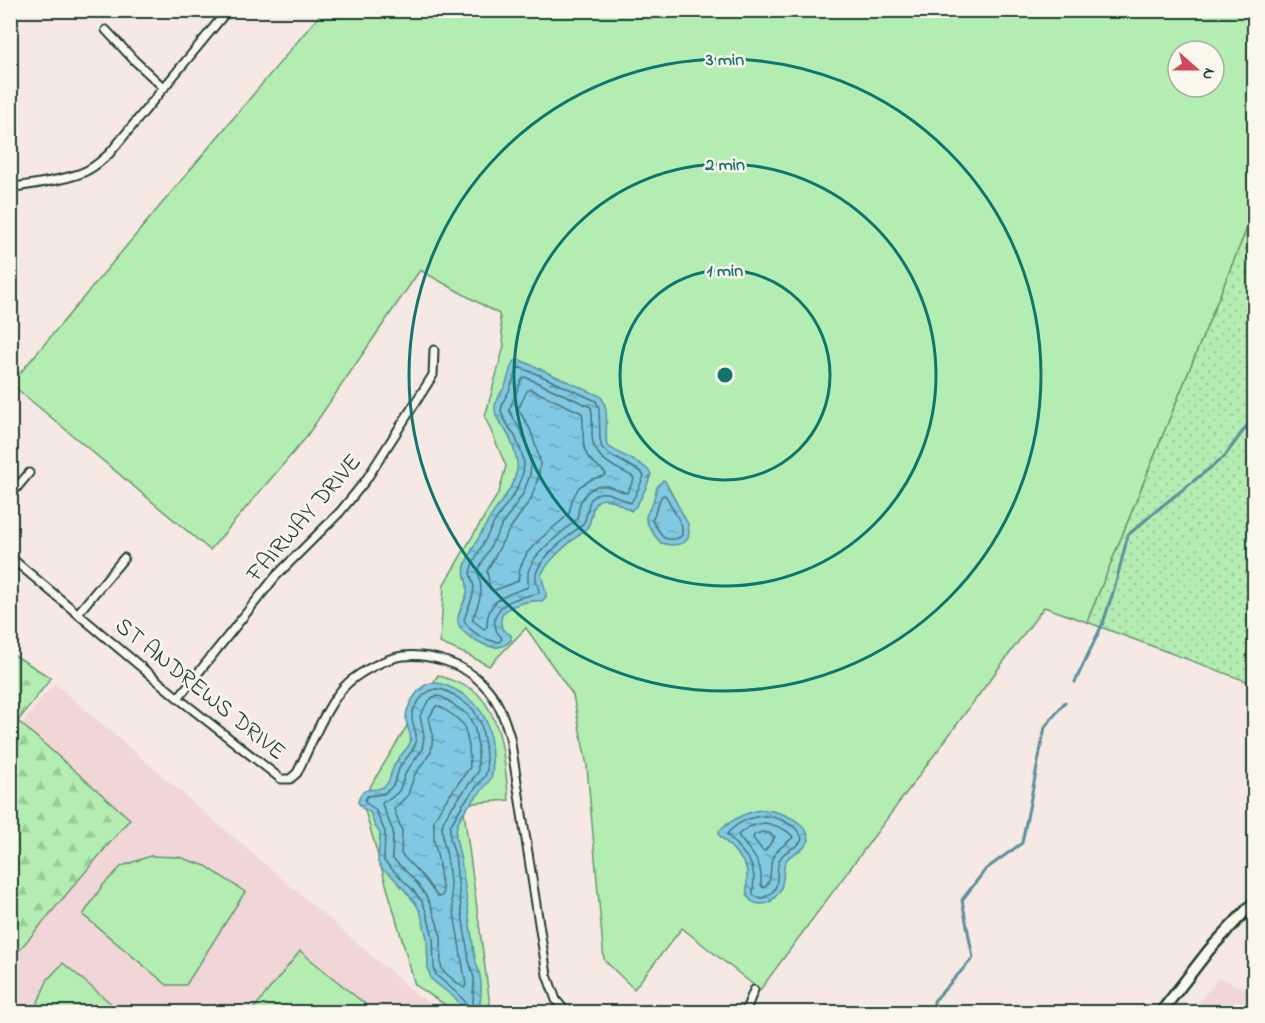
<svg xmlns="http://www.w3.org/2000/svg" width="1265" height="1023" font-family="'Indie Flower',sans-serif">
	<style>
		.built { fill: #f0d6d7 }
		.green { fill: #b3edb1; stroke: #699572; stroke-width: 1.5; fill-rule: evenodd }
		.forest { fill: url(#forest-firs); stroke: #699572; stroke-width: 1.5 }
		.park { fill: url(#park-dots); stroke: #699572; stroke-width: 1.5 }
		.water { fill: url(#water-ripples); stroke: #5a919c; stroke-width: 1.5 }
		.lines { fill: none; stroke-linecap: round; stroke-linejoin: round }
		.shore { stroke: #46757a; stroke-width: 1.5 }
		.stream { stroke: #5a919c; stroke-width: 3 }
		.minor-casing { stroke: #1f3d34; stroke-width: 11 }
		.secondary-casing { stroke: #1f3d34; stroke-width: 14 }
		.minor { stroke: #fbf7ec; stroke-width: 7 }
		.secondary { stroke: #fbf7ec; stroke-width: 9 }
		.ring { fill: none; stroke: #0f766e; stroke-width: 3 }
		.labels { text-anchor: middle; stroke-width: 5; stroke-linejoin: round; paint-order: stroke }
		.street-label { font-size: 24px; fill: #1f3d34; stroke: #fbf7ec }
		.centre { fill: #0f766e; stroke: #fbf7ec; stroke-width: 3 }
		.ring-label { font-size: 18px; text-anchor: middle; font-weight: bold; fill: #0f766e; stroke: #fbf7ec; stroke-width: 5; stroke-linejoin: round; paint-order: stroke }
	</style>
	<defs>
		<pattern id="forest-firs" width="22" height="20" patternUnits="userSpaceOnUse" patternTransform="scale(1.5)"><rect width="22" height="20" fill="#b3edb1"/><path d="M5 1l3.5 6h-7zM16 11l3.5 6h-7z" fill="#9acc99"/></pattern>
		<pattern id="park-dots" width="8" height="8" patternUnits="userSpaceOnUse" patternTransform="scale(1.5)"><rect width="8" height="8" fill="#b3edb1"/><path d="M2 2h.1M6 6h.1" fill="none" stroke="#9acc99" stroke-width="1.8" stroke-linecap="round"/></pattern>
		<pattern id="water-ripples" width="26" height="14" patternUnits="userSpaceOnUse" patternTransform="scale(1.5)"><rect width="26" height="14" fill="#81c9e2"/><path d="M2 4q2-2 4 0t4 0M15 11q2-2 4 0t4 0" fill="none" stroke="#69a4b8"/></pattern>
	</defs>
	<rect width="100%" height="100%" fill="#f6e8e2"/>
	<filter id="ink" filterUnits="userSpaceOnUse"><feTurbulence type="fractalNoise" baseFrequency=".0167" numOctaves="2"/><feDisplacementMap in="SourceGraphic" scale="12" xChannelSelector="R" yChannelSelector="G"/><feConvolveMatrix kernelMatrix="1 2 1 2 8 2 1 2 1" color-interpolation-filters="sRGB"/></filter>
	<g filter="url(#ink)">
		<path class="built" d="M 54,683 L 416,994 L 441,1012 L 11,1012 L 10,738 Z
			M 1219,978 L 1254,992 L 1254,1012 L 1191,1012 Z"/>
		<path class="green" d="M 323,11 L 1254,11 L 1254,211 L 1087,622 L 1044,607 L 760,990 L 682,928 L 634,989 L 604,960 L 587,766 L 573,695 L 526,628 L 489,666 L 470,656 L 440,643 L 444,584 L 499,492 L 506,466 L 485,417 L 504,346 L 499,314 L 420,270 L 304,440 L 210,550 L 11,384 ZM 1178,51 L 1214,51 L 1214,87 L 1178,87 Z
			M 438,675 C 448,679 470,686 477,693 C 504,720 504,764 509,800 L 463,804 L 491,1012 L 456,1012 L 415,985 L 362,800 Z
			M 150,856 L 179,857 L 206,866 L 245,892 L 186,985 L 167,985 L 83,915 L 102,886 L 122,866 Z
			M 300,951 L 365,1004 L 357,1012 L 251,1012 Z
			M 63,963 L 120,1011 L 120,1012 L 37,1012 L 37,1004 L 48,979 Z"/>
		<path class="forest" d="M 11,653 L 51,678 L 18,721 L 130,819 L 11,960 Z"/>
		<path class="park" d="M 1254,211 L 1254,684 L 1087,622 Z"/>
		<path class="water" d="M 520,360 L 600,396 C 611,409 604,429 607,445 C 619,456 643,461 651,474 C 647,486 641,503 631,511 C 620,505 598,489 593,509 C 591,516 591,522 587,528 C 571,542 551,556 541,575 L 546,592 L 546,597 L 542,601 C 529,600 502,605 501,620 C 501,622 501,628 503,630 C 505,632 508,633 511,635 L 511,640 C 503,649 494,649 483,644 C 474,640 457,631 458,619 C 458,611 465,602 467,593 C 469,581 461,575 466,563 C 472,548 482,532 490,518 C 500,502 513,489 517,470 C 519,461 511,439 506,431 C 501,424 494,417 495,407 C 496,399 501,393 505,386 C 509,378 509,368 514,361 Z
			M 663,480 L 665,481 L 688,524 L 689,533 L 688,538 L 685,542 L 680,544 L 671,545 L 661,543 L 655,536 L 646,521 L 646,516 L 653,502 L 657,487 Z
			M 436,683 C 446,684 453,688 461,693 C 488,711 490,726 492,756 C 492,763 494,771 491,778 C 481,796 454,813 456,836 C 457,846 461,857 462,867 C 467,897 470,928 475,958 C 476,964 479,970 480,976 C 482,987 481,1001 478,1012 L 467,1012 L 456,999 L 431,979 L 428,968 L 427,938 L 421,914 L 416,904 L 407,893 L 392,876 L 382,869 L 378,862 L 380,833 L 375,826 L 370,812 L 362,808 L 358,802 C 363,782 375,795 386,785 C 391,780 390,774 393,768 C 396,759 404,753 409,745 C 414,736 406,728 406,718 C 406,707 417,689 427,684 C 429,683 435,683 436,683 Z
			M 765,810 C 782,812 807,821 809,840 C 802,855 792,850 786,861 C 781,871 786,881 779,892 C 775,898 769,905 761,904 C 738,902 751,881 746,867 C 741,856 728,844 719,835 L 719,831 C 732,820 748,810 765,810 Z"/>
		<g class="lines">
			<path class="shore" d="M 518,367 L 537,374 L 596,401 L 599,408 L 600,439 L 602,448 L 612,456 L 641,472 L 644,476 L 636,494 L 631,503 C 621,500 611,491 600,493 C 586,497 589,510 585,520 C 583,526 577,529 572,533 C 560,544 544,555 537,571 C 533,579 539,585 539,593 C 524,597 500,599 495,618 C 494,622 495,627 497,632 C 498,634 501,636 502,639 L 499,642 C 486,641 469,632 464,620 L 473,595 L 474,586 L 470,573 L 472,565 L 495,521 L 516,491 L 523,473 L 524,464 L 522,454 L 515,436 L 504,419 L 501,411 L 503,402 L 509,391 Z
				M 525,377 L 591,407 C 593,416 592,425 592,435 C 593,459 613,466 632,476 L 634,479 L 627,493 L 607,486 L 597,486 L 587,492 L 580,503 L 577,519 L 545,547 L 534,559 L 528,572 L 528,587 C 507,595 486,598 487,627 L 484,629 L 472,620 C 476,610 481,600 481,589 C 481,581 477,576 479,568 L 502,525 L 523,494 L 530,475 L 531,464 L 529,452 L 522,433 L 509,410 L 522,379 Z
				M 530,389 L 582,413 C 585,427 580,444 588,457 C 593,464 602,468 606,474 L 604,476 L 592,479 L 579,487 L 572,500 L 569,514 L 539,540 L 527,553 L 520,568 L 518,581 L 493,591 L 490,589 L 487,571 L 509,530 L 531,499 L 539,475 L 540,462 L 537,450 L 530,429 L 518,409 L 527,391 Z
				M 663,495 L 666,496 L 682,526 L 682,535 C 678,540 670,540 664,538 L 652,521 L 661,497 Z
				M 436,689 L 444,690 L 454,695 L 473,709 L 481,724 L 485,745 L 487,770 L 485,776 L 463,804 L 450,826 L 450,839 L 455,855 L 460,900 L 469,961 L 474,978 L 473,1003 L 471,1006 L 468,1005 L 459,995 L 436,975 L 434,967 L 433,937 L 426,911 L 421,900 L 412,889 L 384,861 L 385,832 L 375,809 L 366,803 L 365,800 L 367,796 C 381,795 392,793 396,778 C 398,773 398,770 401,765 C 406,758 414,751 416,742 C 418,733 413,727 412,719 C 411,707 425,690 436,689 Z
				M 436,696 L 442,697 L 450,702 L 468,715 L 474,726 L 478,746 L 478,772 L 449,811 L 444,820 L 442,826 L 443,840 L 447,856 L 452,901 L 466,985 L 464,988 L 456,982 L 442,970 C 439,959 442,948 441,937 C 440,932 438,928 437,923 C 428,892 415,879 392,858 L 393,831 L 382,804 L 383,802 L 390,799 L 399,791 L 406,772 L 422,750 L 424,736 L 420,716 L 427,703 L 433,697 Z
				M 436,706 L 439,706 L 454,716 L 464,725 L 469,746 L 470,767 L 442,806 L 434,820 L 434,841 L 438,858 L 443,894 L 440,897 L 437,896 L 424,878 L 401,854 L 402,831 L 394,809 L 408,795 L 414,776 L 431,752 L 433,735 L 429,718 Z
				M 765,816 C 778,817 799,825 802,839 C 798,850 784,848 779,861 C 774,875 784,891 762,898 L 755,896 L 753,894 L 754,876 L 752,867 L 749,860 L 727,834 C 736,823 751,816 765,816 Z
				M 765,823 C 775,825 787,829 793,837 C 787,844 778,847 773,857 C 768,868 774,880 764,888 L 761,885 C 763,860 751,854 738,835 C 744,828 755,824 765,823 Z
				M 762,832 L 769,833 L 775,837 L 765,851 L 762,850 L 753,838 L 754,835 Z"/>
			<path class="stream" d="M 1075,682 L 1103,623 L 1115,586 L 1128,535 L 1162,506 L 1224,457 L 1254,416
				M 934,1012 L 934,1001 L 973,958 L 962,900 L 986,869 L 1022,843 L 1045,727 L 1065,702"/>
			<defs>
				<path id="minor" d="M 106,30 L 134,60 L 164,88
					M 10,188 C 32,184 68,180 86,171 C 95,167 102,160 109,154 L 228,10
					M 10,496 L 29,473
					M 10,557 L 178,698 L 281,779 L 290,779 L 297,773 C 310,747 328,700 349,682 C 362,671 386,658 403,656 C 430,653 464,664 483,684 C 498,699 504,717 510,737 L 547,975 L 556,1000 L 566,1012
					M 78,613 L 124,558
					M 178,698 L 276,576 L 340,512 L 366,480 L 433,375 L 434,350
					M 745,1012 L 754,990"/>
				<path id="secondary" d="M 1161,1012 L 1209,950 L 1254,902"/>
			</defs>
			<use href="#minor" class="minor-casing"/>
			<use href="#secondary" class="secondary-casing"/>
			<use href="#minor" class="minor"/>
			<use href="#secondary" class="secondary"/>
		</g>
	</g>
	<g class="ring">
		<circle cx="725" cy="375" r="105"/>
		<circle cx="725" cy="375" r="211"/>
		<circle cx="725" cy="375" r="316"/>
	</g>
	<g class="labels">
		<g class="street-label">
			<text transform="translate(303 517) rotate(-49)" y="8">FAIRWAY DRIVE</text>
			<text transform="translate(201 688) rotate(39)" y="8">ST ANDREWS DRIVE</text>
		</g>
	</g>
	<circle cx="725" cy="375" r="9" class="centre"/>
	<g class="ring-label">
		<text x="725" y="65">3 min</text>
		<text x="725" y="170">2 min</text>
		<text x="725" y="276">1 min</text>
	</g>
	<rect width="1265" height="1023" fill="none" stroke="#fbf7ec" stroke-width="36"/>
	<rect x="18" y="18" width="1229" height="987" fill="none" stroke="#1f3d34" stroke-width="2" filter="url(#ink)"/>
	<g transform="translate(1196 69) rotate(111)"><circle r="28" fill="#fbf7ec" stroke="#a3ada2" stroke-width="1.5"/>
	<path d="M0-4.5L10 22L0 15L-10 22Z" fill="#d1495b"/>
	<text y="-9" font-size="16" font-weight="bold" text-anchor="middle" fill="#1f3d34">N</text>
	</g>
</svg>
